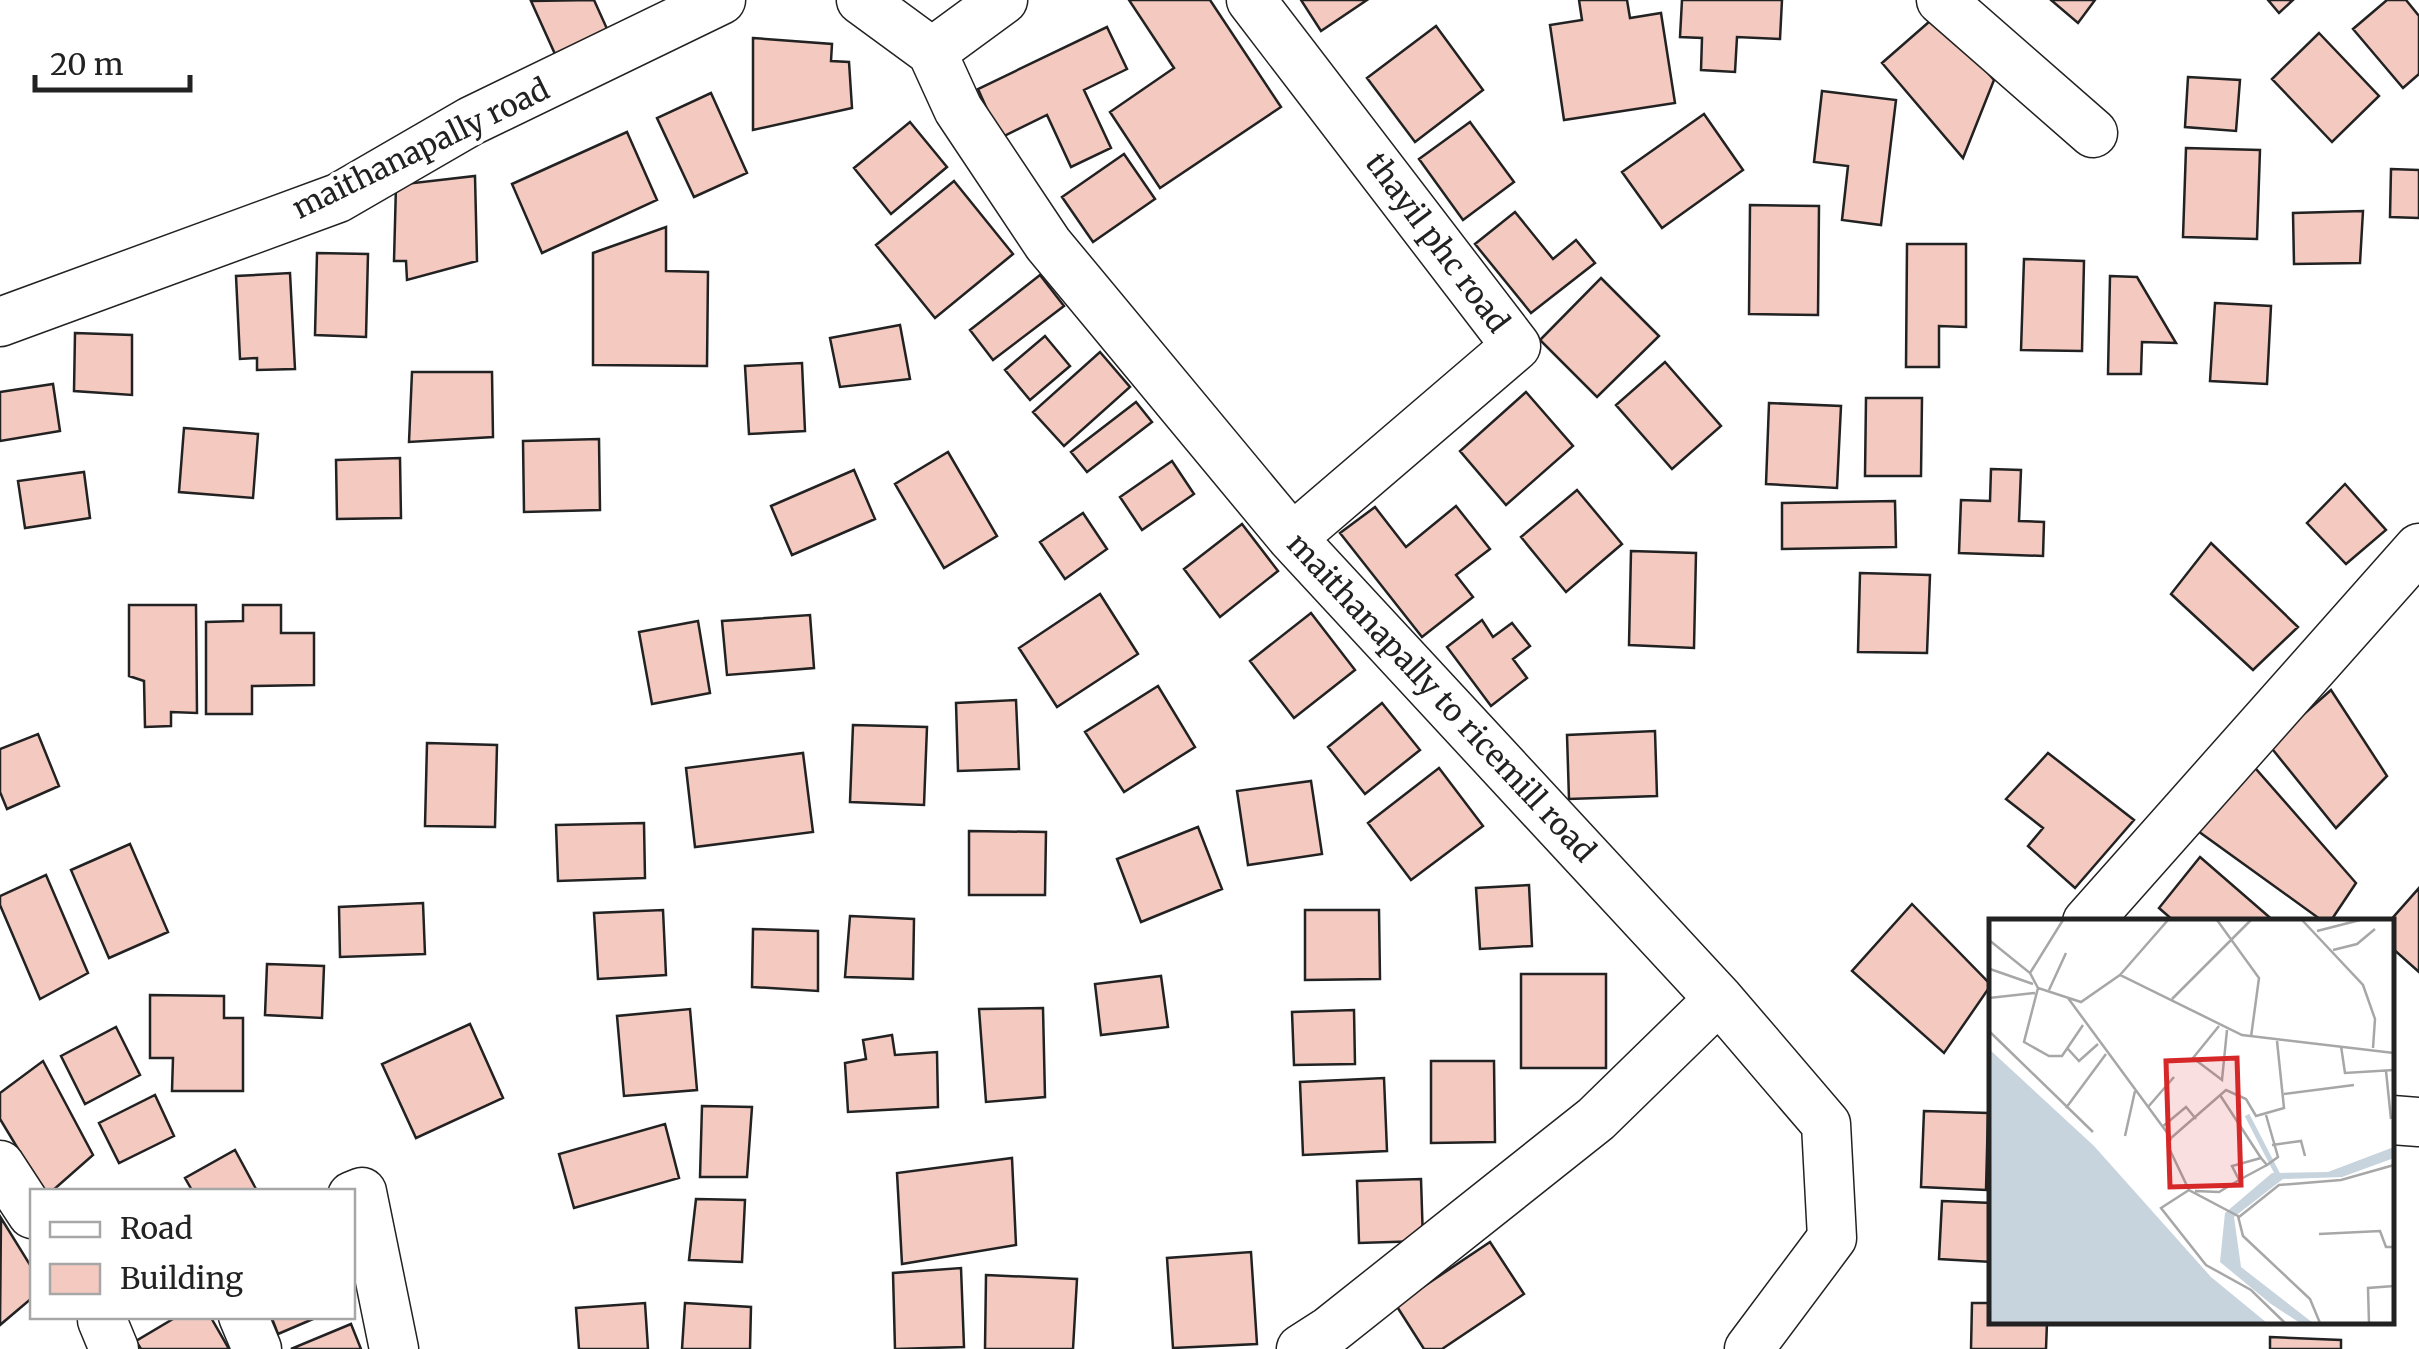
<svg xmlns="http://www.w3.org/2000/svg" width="2419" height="1349" font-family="Merriweather,serif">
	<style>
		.building { fill: #f3c9c0; stroke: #222; stroke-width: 2.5 }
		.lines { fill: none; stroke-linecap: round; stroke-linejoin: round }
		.street-casing { stroke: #222; stroke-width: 51 }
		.street { stroke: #fff; stroke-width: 48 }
		.labels { text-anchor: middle; stroke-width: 8; stroke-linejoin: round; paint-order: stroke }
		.street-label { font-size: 30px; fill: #222; stroke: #fff }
		.inset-river { fill: none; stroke: #c7d3dd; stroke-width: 5 }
		.inset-road { fill: none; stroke: #a7a7a7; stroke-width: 2.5 }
		.view { fill: #d62828; fill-opacity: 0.15; stroke: #d62828; stroke-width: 5 }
		.inset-edge { fill: none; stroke: #222; stroke-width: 5 }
	</style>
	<rect width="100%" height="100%" fill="#fff"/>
	<path class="building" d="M 594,0 L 608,31 L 555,54 L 531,1 Z
		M 1129,0 L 1210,0 L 1281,107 L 1160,188 L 1110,112 L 1174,68 Z
		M 1301,0 L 1367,0 L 1321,31 Z
		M 1579,0 L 1627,0 L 1630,18 L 1661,13 L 1675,103 L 1564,120 L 1550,25 L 1582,20 Z
		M 1682,0 L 1782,0 L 1780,39 L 1737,37 L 1735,72 L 1701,70 L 1702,38 L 1680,37 Z
		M 2051,0 L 2095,0 L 2078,23 Z
		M 2268,0 L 2293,0 L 2279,13 Z
		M 2387,0 L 2406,0 L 2419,16 L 2419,74 L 2403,88 L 2353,29 Z
		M 1938,14 L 1994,80 L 1963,158 L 1882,63 Z
		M 1436,26 L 1483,90 L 1415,142 L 1367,78 Z
		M 1107,27 L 1127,69 L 1084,90 L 1111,148 L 1071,167 L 1047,115 L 1000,138 L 978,89 Z
		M 2319,33 L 2379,96 L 2332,142 L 2272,79 Z
		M 753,38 L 832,44 L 831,61 L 849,62 L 852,108 L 753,130 Z
		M 2188,77 L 2240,80 L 2236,131 L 2185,127 Z
		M 1822,91 L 1896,100 L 1881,225 L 1842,220 L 1848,166 L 1814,162 Z
		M 711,93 L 747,173 L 694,197 L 657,118 Z
		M 1704,114 L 1743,170 L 1662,228 L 1622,172 Z
		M 910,122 L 947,167 L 891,214 L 854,168 Z
		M 1470,122 L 1514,182 L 1463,220 L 1419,159 Z
		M 627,132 L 657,200 L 542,253 L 512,184 Z
		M 2186,148 L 2260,150 L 2257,239 L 2183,237 Z
		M 1124,154 L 1155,199 L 1093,242 L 1062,197 Z
		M 2391,169 L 2419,170 L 2419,218 L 2390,217 Z
		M 475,176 L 477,261 L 407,280 L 406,261 L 394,261 L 396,185 Z
		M 954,181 L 1013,254 L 935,318 L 876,245 Z
		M 1750,205 L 1819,206 L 1818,315 L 1749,314 Z
		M 2363,211 L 2360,263 L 2294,264 L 2293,213 Z
		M 1515,212 L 1553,259 L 1576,240 L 1595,263 L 1531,313 L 1475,244 Z
		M 666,227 L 666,271 L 708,272 L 707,366 L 593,365 L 593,253 Z
		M 1907,244 L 1966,244 L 1966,327 L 1939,326 L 1939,367 L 1906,367 Z
		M 317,253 L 368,254 L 366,337 L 315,335 Z
		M 2024,259 L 2084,261 L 2082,351 L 2021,350 Z
		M 290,273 L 295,369 L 257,370 L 257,358 L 240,359 L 236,276 Z
		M 1040,275 L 1064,306 L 993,360 L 970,330 Z
		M 2110,276 L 2137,277 L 2176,343 L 2142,342 L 2141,374 L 2108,374 Z
		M 1601,278 L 1659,336 L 1597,397 L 1540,340 Z
		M 2215,303 L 2271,306 L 2267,384 L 2210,381 Z
		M 900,325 L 910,379 L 840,387 L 830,338 Z
		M 75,333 L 132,335 L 132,395 L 74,391 Z
		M 1045,336 L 1070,366 L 1030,400 L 1005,370 Z
		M 1100,352 L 1130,387 L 1064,446 L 1033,412 Z
		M 1665,362 L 1721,426 L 1672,469 L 1616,405 Z
		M 802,363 L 805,431 L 749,434 L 745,366 Z
		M 412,372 L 492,372 L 493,437 L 409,442 Z
		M 53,384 L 60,431 L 0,441 L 0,392 Z
		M 1526,392 L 1573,446 L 1506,505 L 1460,451 Z
		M 1866,398 L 1922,398 L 1921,476 L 1865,476 Z
		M 1136,402 L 1152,422 L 1087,472 L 1071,452 Z
		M 1769,403 L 1841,406 L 1837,488 L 1766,484 Z
		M 184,428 L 258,434 L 253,498 L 179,492 Z
		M 599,439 L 600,510 L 524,512 L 523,441 Z
		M 948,452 L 997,536 L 944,568 L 895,484 Z
		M 400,458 L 401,518 L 337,519 L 336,460 Z
		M 1172,461 L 1194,494 L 1142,530 L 1120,497 Z
		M 1991,469 L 2021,470 L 2019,521 L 2044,522 L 2043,556 L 1959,553 L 1961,500 L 1990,501 Z
		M 854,470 L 875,519 L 792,555 L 771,506 Z
		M 84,472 L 90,518 L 25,528 L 18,481 Z
		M 2345,484 L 2386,530 L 2346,564 L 2307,523 Z
		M 1577,490 L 1622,544 L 1566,592 L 1521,537 Z
		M 1895,501 L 1896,547 L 1782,549 L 1782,503 Z
		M 1456,506 L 1490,549 L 1456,575 L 1473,597 L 1422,637 L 1340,533 L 1375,507 L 1406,547 Z
		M 1083,513 L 1107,549 L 1065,579 L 1040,542 Z
		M 1242,524 L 1278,571 L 1220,617 L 1184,569 Z
		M 2211,543 L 2298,627 L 2253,670 L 2171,594 Z
		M 1631,551 L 1696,553 L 1694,648 L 1629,645 Z
		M 1860,573 L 1930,575 L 1927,653 L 1858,652 Z
		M 1100,594 L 1138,654 L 1057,707 L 1019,648 Z
		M 129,605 L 196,605 L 197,713 L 171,712 L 171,726 L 145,727 L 144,681 L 129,676 Z
		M 243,605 L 281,605 L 281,633 L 314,633 L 314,685 L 252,686 L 252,714 L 206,714 L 206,622 L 243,621 Z
		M 1311,613 L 1355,670 L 1294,718 L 1250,661 Z
		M 810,615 L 814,668 L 727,675 L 722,621 Z
		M 1482,620 L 1493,637 L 1512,623 L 1530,646 L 1513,659 L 1527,678 L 1491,706 L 1447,647 Z
		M 698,621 L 710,693 L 652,704 L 639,632 Z
		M 1158,686 L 1195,747 L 1124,792 L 1085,732 Z
		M 2331,690 L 2387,776 L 2336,828 L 2269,745 Z
		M 1016,700 L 1019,769 L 958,771 L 956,703 Z
		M 1382,703 L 1420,750 L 1365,794 L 1328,747 Z
		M 853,725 L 927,727 L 924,805 L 850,802 Z
		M 1655,731 L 1657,796 L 1569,799 L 1567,735 Z
		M 38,734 L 59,786 L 7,809 L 0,792 L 0,749 Z
		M 427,743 L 497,745 L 495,827 L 425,826 Z
		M 803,753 L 813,832 L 695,847 L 686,768 Z
		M 2048,753 L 2134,820 L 2075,888 L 2028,846 L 2043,828 L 2006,799 Z
		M 2249,761 L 2356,883 L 2330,922 L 2324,922 L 2191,826 Z
		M 1439,768 L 1483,826 L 1411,880 L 1368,823 Z
		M 1311,781 L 1322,854 L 1248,865 L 1237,791 Z
		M 644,823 L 645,878 L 558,881 L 556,825 Z
		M 1198,827 L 1222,889 L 1141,922 L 1117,859 Z
		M 969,831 L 1046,832 L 1045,895 L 969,895 Z
		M 130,844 L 168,932 L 109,958 L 71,870 Z
		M 2200,857 L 2275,922 L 2175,922 L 2159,908 Z
		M 46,875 L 88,973 L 40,999 L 0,905 L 0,896 Z
		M 1529,885 L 1532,946 L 1480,949 L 1476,888 Z
		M 2419,888 L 2419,972 L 2392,948 L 2389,922 Z
		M 423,903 L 425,954 L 340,957 L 339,907 Z
		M 1912,904 L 1991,985 L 1944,1053 L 1852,971 Z
		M 663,910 L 666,975 L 598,979 L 594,913 Z
		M 1305,910 L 1379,910 L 1380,979 L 1305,980 Z
		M 850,916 L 914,919 L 913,979 L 845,977 Z
		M 753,929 L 818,931 L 818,991 L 752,987 Z
		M 267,964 L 324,966 L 322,1018 L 265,1015 Z
		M 1521,974 L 1606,974 L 1606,1068 L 1521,1068 Z
		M 1161,976 L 1168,1027 L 1101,1035 L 1095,984 Z
		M 150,995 L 224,996 L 224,1018 L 243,1018 L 243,1091 L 172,1091 L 173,1058 L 150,1058 Z
		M 1043,1008 L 1045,1097 L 986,1102 L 979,1009 Z
		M 690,1009 L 697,1090 L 624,1096 L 617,1016 Z
		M 1354,1010 L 1355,1064 L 1294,1065 L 1292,1012 Z
		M 470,1024 L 503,1098 L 416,1138 L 382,1064 Z
		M 116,1027 L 140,1075 L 85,1104 L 61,1056 Z
		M 892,1035 L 895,1055 L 937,1052 L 938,1107 L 848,1112 L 845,1063 L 866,1059 L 863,1040 Z
		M 43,1061 L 93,1155 L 51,1192 L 44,1192 L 0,1119 L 0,1093 Z
		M 1431,1061 L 1494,1061 L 1495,1142 L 1431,1143 Z
		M 1384,1078 L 1387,1151 L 1303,1155 L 1300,1082 Z
		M 155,1095 L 174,1136 L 119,1163 L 99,1123 Z
		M 702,1106 L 752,1107 L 747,1177 L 700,1177 Z
		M 1924,1111 L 1988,1113 L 1986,1190 L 1921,1187 Z
		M 665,1124 L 679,1178 L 574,1208 L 559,1154 Z
		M 235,1150 L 256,1189 L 193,1192 L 185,1178 Z
		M 1012,1158 L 1016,1245 L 902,1264 L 897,1173 Z
		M 1421,1179 L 1423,1241 L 1359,1243 L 1357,1181 Z
		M 696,1199 L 745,1200 L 742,1262 L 689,1260 Z
		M 1942,1201 L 1992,1203 L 1992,1262 L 1939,1259 Z
		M 1,1218 L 32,1268 L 32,1298 L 0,1325 Z
		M 1490,1242 L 1524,1294 L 1442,1349 L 1424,1349 L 1396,1305 Z
		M 1251,1252 L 1257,1344 L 1173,1348 L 1167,1258 Z
		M 961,1268 L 964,1347 L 895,1349 L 893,1273 Z
		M 986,1275 L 1077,1279 L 1073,1349 L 985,1349 Z
		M 645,1303 L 648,1349 L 579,1349 L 576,1308 Z
		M 685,1303 L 751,1307 L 750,1349 L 682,1349 Z
		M 1972,1303 L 1992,1303 L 1992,1322 L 2047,1322 L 2046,1349 L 1971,1349 Z
		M 178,1316 L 210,1316 L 229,1349 L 141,1349 L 136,1341 Z
		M 271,1316 L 320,1316 L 278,1334 Z
		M 351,1324 L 361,1349 L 291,1349 Z
		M 2270,1337 L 2341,1340 L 2341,1349 L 2270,1349 Z"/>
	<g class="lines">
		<defs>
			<path id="street" d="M 861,0 L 932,52 L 1003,0
				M 1251,0 L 1516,346 L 1292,538
				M 1941,0 L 2093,133
				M 932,52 L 958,109 L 1048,244 L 1292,538 L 1719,999 L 1826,1124 L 1832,1238 L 1749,1349
				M 0,322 L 338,198 L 471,121 L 721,0
				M 2087,922 L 2419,548
				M 2392,1120 L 2419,1122
				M 0,1165 L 32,1214
				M 352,1196 L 362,1192 L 394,1349
				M 243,1316 L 257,1349
				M 102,1320 L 114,1349
				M 1301,1349 L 1329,1331 L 1596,1119 L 1719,999"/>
		</defs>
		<use href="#street" class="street-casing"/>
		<use href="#street" class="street"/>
	</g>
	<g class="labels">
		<g class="street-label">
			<text transform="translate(421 149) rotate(-26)" y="10">maithanapally road</text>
			<text transform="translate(1437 243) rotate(53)" y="10">thayil phc road</text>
			<text transform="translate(1441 698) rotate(47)" y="10">maithanapally to ricemill road</text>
		</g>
	</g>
	<g transform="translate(1989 919)">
		<rect width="405" height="405" fill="#fff"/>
		<path d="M 0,130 L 105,227 L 222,358 L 278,404 L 0,404 ZM 405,228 L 405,239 L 353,258 L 294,260 L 245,298 L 252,348 L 324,404 L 311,404 L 282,385 L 231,343 L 236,294 L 283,254 L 339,253 Z" fill="#c7d3dd"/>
		<path class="inset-river" d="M 258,196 L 289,256"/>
		<path class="inset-road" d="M 228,1 L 270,59 L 262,118M 313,1 L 374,66 L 386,100 L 384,129M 328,12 L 371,1M 0,21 L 41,54 L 49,69 L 92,83 L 131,56 L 253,116 L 405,134M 344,31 L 368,25 L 386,10M 1,50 L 44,65M 41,54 L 74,1M 131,56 L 179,1M 49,69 L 35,123 L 60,137 L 73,137 L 94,106M 60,71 L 77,34M 0,79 L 46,74M 79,79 L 182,219 L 179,227 L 200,271 L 249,297 L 254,317 L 321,380 L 331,404M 183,80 L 262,1M 230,107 L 204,139 L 233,161 L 238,111M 0,112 L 104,213M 352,127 L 356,154 L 405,151M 79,130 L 90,142 L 109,125M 397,152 L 402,200M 295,175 L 365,166M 231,176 L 272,239M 159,188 L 185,158M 77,189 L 117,135M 173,208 L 197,188 L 207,200M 136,217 L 146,172M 182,219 L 237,171 L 257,180 L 267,197 L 295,189 L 288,122M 283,226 L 312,222 L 316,237M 250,261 L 278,246M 200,271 L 172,289 L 217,346 L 262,371 L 296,404M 206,272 L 230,273 L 250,261 L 243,247 L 272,239 L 278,246 L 289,238 L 277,196M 250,298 L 290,266 L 352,261 L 405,246M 330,315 L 391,312 L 397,328 L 405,328M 380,404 L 379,369 L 405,367"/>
		<path class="view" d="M 248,139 L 252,266 L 181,268 L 177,142 Z"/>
		<rect width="405" height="405" class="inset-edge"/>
	</g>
	<rect x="30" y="1189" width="325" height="130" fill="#ffffff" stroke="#a7a7a7" stroke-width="2.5"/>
	<rect x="50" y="1222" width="50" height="15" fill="#ffffff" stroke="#a7a7a7" stroke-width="2.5"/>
	<text x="120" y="1239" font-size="30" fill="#222222">Road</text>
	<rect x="50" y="1264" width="50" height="30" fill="#f3c9c0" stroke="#a7a7a7" stroke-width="2.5"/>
	<text x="120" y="1289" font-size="30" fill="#222222">Building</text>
	<path d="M35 75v15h155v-15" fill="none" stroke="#222222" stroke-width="5"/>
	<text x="50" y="75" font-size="30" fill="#222222" stroke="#ffffff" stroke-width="8" paint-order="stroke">20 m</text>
</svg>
